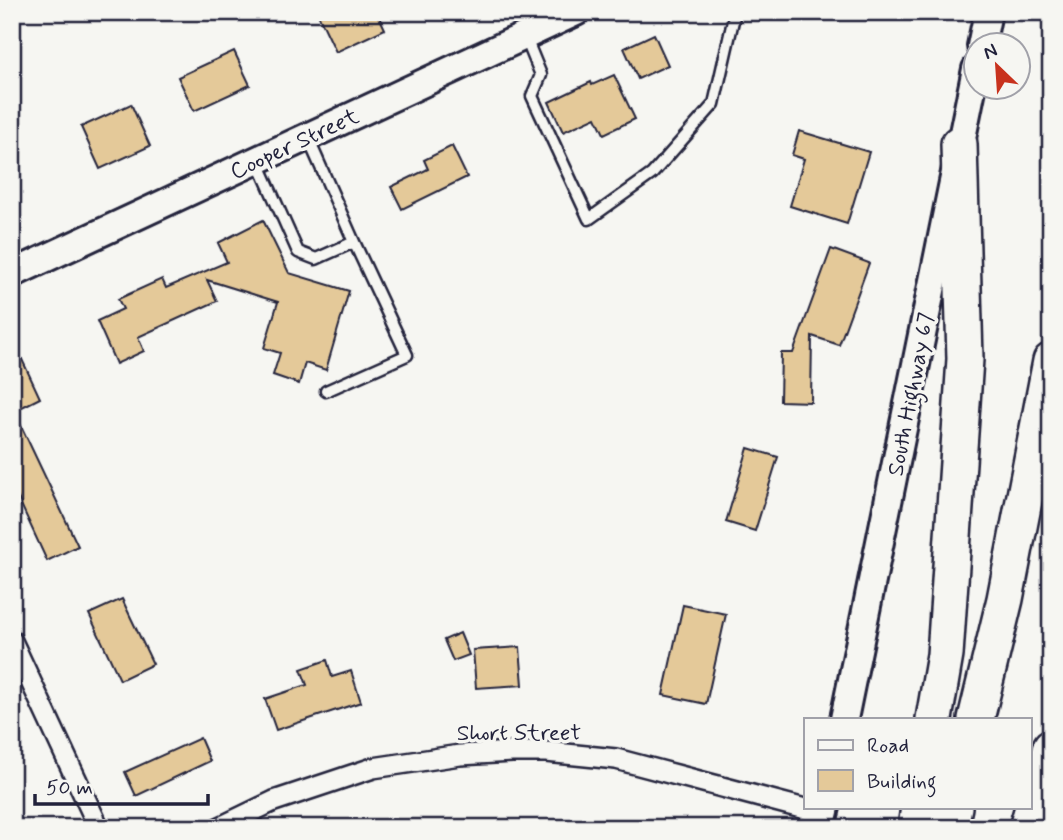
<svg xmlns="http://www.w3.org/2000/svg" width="1063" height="840" font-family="Mynerve,sans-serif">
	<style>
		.building { fill: #e4c999; stroke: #22223b; stroke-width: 2 }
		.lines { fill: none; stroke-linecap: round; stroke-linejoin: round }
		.lane-casing { stroke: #22223b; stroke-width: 15 }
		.street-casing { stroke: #22223b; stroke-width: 24 }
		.secondary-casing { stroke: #22223b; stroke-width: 32 }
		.highway-casing { stroke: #22223b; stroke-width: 40 }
		.lane { stroke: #f6f6f2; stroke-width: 10 }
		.street { stroke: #f6f6f2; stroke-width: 19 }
		.secondary { stroke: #f6f6f2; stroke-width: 26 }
		.highway { stroke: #f6f6f2; stroke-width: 35 }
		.labels { text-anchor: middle; stroke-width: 7; stroke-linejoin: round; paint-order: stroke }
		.street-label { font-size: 23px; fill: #22223b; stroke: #f6f6f2 }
	</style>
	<rect width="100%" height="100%" fill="#f6f6f2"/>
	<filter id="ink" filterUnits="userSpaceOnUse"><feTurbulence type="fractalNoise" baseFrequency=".0143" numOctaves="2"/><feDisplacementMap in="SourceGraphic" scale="14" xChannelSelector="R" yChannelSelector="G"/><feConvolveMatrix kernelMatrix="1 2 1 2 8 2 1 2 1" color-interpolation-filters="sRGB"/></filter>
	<g filter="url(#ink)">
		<path class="building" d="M 317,12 L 377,12 L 385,29 L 336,52 Z
			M 654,34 L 668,65 L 638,79 L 624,48 Z
			M 234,51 L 250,85 L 194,111 L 178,77 Z
			M 614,75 L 635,119 L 604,134 L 596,117 L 563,132 L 549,102 L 591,82 L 592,85 Z
			M 131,104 L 150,146 L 100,169 L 81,127 Z
			M 799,131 L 869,152 L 847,224 L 790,206 L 804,159 L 792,155 Z
			M 452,146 L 467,177 L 402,209 L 391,187 L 428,169 L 424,160 Z
			M 263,220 L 289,273 L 349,291 L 326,370 L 305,363 L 299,384 L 273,375 L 280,353 L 264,348 L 278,302 L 207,280 L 217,301 L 138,337 L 144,351 L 116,364 L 97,321 L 123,309 L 118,299 L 162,279 L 166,288 L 227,262 L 218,243 Z
			M 831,249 L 869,263 L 839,345 L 812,336 L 811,402 L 780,401 L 781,353 L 793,353 Z
			M 12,338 L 40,398 L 14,411 L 78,546 L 47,561 L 12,485 Z
			M 748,448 L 778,457 L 755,531 L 726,522 Z
			M 122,599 L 153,664 L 120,680 L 89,614 Z
			M 683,605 L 726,614 L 706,704 L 663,695 Z
			M 460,633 L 469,655 L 453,661 L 444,640 Z
			M 520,647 L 523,685 L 476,688 L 473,650 Z
			M 327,660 L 332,677 L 351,671 L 361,702 L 276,730 L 265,699 L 307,685 L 301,669 Z
			M 200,738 L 210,761 L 136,796 L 125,772 Z"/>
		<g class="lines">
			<defs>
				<path id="lane" d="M 525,36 L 541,75 L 532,96 L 589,219 L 652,174 L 714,104 L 735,12
					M 257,160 L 298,252 L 316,259 L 354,242 L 308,138
					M 326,391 L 407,355 L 354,242"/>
				<path id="street" d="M 12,641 L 99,828
					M 218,828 L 274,801 L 373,768 L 460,755 L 512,752 L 546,752 L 616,759 L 824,814"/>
				<path id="secondary" d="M 981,46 L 988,12
					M 12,274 L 576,12
					M 844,719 L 976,69
					M 821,828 L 826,807"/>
				<path id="highway" d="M 934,719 L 945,655 L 965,359 L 959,144
					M 976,719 L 1005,599 L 1051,361
					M 916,828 L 919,807
					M 949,828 L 954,807
					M 1027,828 L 1051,747"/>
			</defs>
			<use href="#lane" class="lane-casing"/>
			<use href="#street" class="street-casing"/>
			<use href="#secondary" class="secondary-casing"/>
			<use href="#highway" class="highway-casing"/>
			<use href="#lane" class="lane"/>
			<use href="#street" class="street"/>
			<use href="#secondary" class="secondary"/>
			<use href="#highway" class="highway"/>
		</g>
	</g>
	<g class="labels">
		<g class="street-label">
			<text transform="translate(294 143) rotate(-25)" y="8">Cooper Street</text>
			<text transform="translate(910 394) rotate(-79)" y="8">South Highway 67</text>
			<text x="519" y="740">Short Street</text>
		</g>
	</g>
	<rect width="1063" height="840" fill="none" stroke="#f6f6f2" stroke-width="42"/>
	<rect x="21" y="21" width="1021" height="798" fill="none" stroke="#22223b" stroke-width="2.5" filter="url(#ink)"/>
	<rect x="804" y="718" width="228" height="91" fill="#f6f6f2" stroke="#a1a1a9" stroke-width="2"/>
	<rect x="818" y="740" width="35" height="10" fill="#f6f6f2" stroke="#a1a1a9" stroke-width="2"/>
	<text x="867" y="752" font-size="21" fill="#22223b">Road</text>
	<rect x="818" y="770" width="35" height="21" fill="#e4c999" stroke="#a1a1a9" stroke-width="2"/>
	<text x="867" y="788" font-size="21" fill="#22223b">Building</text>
	<g transform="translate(997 66) rotate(335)"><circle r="33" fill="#f6f6f2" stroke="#a1a1a9" stroke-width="2"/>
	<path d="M0-5L12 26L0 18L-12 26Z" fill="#c8321e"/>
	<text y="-10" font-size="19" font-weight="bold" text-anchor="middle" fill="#22223b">N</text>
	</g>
	<path d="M35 794v10h173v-10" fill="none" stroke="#22223b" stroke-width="3.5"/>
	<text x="46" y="794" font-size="21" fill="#22223b" stroke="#f6f6f2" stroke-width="5" paint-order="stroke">50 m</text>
</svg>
